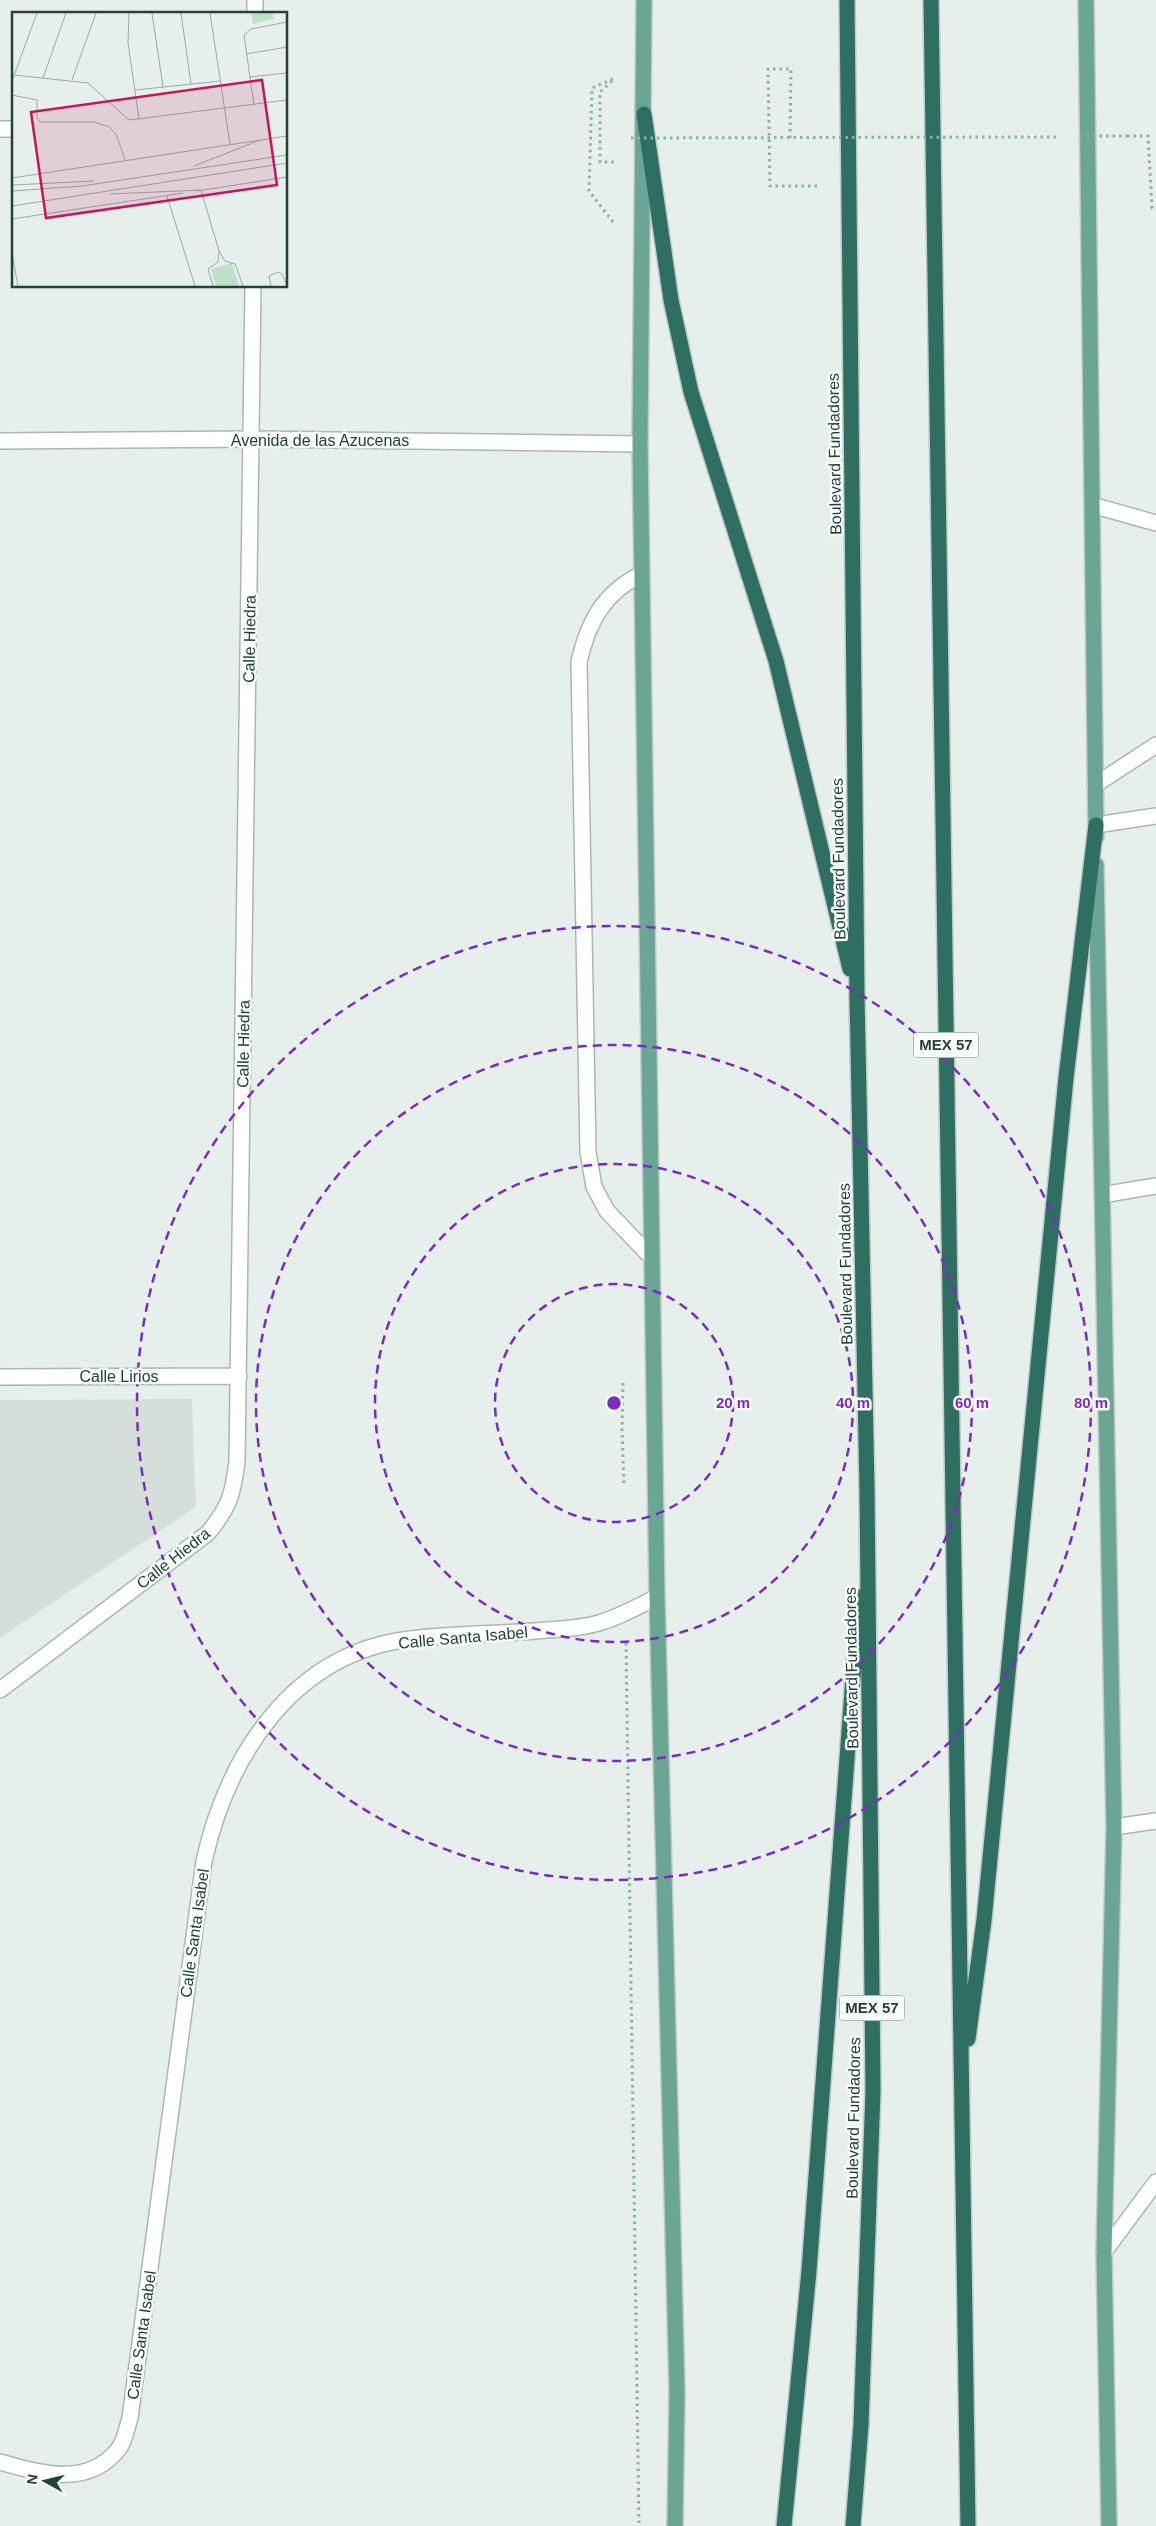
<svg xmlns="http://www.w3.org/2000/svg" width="1156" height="2526" font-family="Arial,sans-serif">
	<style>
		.built { fill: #d4dfda }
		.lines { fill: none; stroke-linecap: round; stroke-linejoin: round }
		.minor-casing { stroke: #a8b8b2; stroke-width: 18 }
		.major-casing { stroke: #c2cac8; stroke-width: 18 }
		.highway-casing { stroke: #c2cac8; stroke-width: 18 }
		.path { stroke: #86b3a5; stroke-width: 3; stroke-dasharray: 2.5 4; stroke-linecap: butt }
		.minor { stroke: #fff; stroke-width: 15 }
		.major { stroke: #6aa596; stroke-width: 15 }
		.highway { stroke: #2f6f62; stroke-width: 15 }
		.path-bridge { stroke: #86b3a5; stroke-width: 3; stroke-dasharray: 2.5 4; stroke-linecap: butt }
		.ring { fill: none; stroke: #7b2cbf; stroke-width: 2.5; stroke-dasharray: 9 6 }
		.labels { text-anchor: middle; stroke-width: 5; stroke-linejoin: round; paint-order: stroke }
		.shield { fill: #f7fbf9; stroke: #637a73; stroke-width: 1 }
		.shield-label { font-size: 15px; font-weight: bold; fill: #24423a }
		.street-label { font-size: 16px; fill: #24423a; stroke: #f7fbf9 }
		.inset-road { fill: none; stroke: #98aaa4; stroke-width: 1 }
		.view { fill: #c2185b; fill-opacity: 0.15; stroke: #c2185b; stroke-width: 2.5 }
		.inset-edge { fill: none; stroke: #24423a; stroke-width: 2.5 }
		.centre { fill: #7b2cbf; stroke: #f7fbf9; stroke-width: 2.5 }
		.ring-label { font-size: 15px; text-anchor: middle; font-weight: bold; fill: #7b2cbf; stroke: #f7fbf9; stroke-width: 5; stroke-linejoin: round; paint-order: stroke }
	</style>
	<rect width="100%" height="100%" fill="#e6efeb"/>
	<path class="built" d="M 192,1399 L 196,1507 L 0,1638 L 0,1400 Z"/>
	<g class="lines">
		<defs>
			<path id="minor" d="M 255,0 L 255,14
				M 0,129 L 14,129
				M 0,441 L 251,439 L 640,444
				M 1092,505 L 1156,523
				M 642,574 C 604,592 588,622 579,662 L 588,1152 L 594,1187 L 607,1211 L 652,1258
				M 1095,785 L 1156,745
				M 1096,825 L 1156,816
				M 1102,1195 L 1156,1186
				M 0,1377 L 239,1376
				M 0,1690 L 208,1533 C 230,1506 233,1494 237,1461 L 253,286
				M 1114,1827 L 1156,1821
				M 1104,2252 L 1156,2182
				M 0,2462 C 42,2474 90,2488 120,2447 C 125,2439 127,2427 130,2418 L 204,1861 C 228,1755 293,1653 410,1639 C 451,1634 493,1634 535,1631 C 557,1629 581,1629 602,1622 C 621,1616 639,1606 657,1597"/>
			<path id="major" d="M 644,0 L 640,444 L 657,1597 L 677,2392 L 675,2526
				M 1086,0 L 1096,837
				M 1096,865 L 1114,1827 L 1104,2252 L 1109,2526"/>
			<path id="highway" d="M 847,0 L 857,997 L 867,1489 L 873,2091 L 861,2425 L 853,2526
				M 931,0 L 968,2526
				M 644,114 L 671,300 L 691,392 L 776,661 L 850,969
				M 968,2039 L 984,1920 L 1066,1078 L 1096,825
				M 784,2526 L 809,2271 L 859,1597"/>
		</defs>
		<use href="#minor" class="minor-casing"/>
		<use href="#major" class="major-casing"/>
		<use href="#highway" class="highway-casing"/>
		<path class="path" d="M 612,81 L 600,92 L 600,162 L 614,162
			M 1127,136 L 1148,136 L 1152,208 L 1156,209
			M 995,137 L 1059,137
			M 790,138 L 791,69 L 768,69 L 770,186 L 820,186
			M 613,222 L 589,191 L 592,88 L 615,78
			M 623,1383 L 622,1430 L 624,1485
			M 626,1643 L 639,2526"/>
		<use href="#minor" class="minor"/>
		<use href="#major" class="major"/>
		<use href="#highway" class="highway"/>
		<path class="path-bridge" d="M 1080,136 L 1127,136
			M 631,138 L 995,137"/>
	</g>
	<g class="ring">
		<circle cx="614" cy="1403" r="119"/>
		<circle cx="614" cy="1403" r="239"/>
		<circle cx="614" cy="1403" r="358"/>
		<circle cx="614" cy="1403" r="477"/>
	</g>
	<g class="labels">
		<g class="shield">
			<rect x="913.5" y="1032.5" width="65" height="25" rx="4"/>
			<rect x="839.5" y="1995.5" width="65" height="25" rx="4"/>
		</g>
		<g class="shield-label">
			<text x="946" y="1050">MEX 57</text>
			<text x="872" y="2013">MEX 57</text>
		</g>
		<g class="street-label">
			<text x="320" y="446">Avenida de las Azucenas</text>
			<text transform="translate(834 454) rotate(-91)" y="6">Boulevard Fundadores</text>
			<text transform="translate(249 639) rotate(-89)" y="6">Calle Hiedra</text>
			<text transform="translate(838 859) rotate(-91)" y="6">Boulevard Fundadores</text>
			<text transform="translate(243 1044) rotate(-89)" y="6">Calle Hiedra</text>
			<text transform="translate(845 1264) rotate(-91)" y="6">Boulevard Fundadores</text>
			<text x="119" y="1382">Calle Lirios</text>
			<text transform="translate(173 1558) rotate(-38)" y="6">Calle Hiedra</text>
			<text transform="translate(463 1637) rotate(-5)" y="6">Calle Santa Isabel</text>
			<text transform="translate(851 1668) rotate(-91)" y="6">Boulevard Fundadores</text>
			<text transform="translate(194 1933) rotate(-82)" y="6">Calle Santa Isabel</text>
			<text transform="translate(853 2118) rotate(-89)" y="6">Boulevard Fundadores</text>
			<text transform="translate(141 2335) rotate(-82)" y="6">Calle Santa Isabel</text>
		</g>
	</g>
	<g transform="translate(12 12)">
		<rect width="275" height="275" fill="#e6efeb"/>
		<path d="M 239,1 L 261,1 L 262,7 L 241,12 ZM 220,251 L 227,274 L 204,274 L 199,257 Z" fill="#bfe0c8"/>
		<path class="inset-road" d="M 117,1 L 116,31 L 127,107M 140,1 L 151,75M 169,1 L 179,72M 198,1 L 218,132M 234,42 L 275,35M 2,63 L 76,71 L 117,108 L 275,88M 237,65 L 275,61M 31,66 L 54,1M 60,68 L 84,1M 0,69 L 25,1M 123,78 L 209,69M 0,83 L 25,88 L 25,106 L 28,110 L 83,110 L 97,115 L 104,122 L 113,148M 242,93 L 232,23 L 239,17 L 275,10M 182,154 L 248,128M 0,166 L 275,124M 0,173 L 82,169M 189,178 L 207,239 L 206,250 L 196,257 L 201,274M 0,179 L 70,174 L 275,143M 185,179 L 275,165M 98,182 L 189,178M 155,184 L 183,274M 0,194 L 275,151M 0,207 L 171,181M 207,239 L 213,249 L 223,252 L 231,274M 0,241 L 6,274M 259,274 L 257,264 L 266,260 L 270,262 L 275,274"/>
		<path class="view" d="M 250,68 L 265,173 L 34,206 L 19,100 Z"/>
		<rect width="275" height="275" class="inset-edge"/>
	</g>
	<circle cx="614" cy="1403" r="8" class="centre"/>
	<g class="ring-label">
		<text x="733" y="1408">20 m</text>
		<text x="853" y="1408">40 m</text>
		<text x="972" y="1408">60 m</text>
		<text x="1091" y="1408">80 m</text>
	</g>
	<g transform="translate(45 2481) rotate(278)" stroke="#f7fbf9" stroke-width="4" paint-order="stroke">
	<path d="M0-4L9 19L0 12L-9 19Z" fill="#24423a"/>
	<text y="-8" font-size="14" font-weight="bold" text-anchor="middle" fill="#24423a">N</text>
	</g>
</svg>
